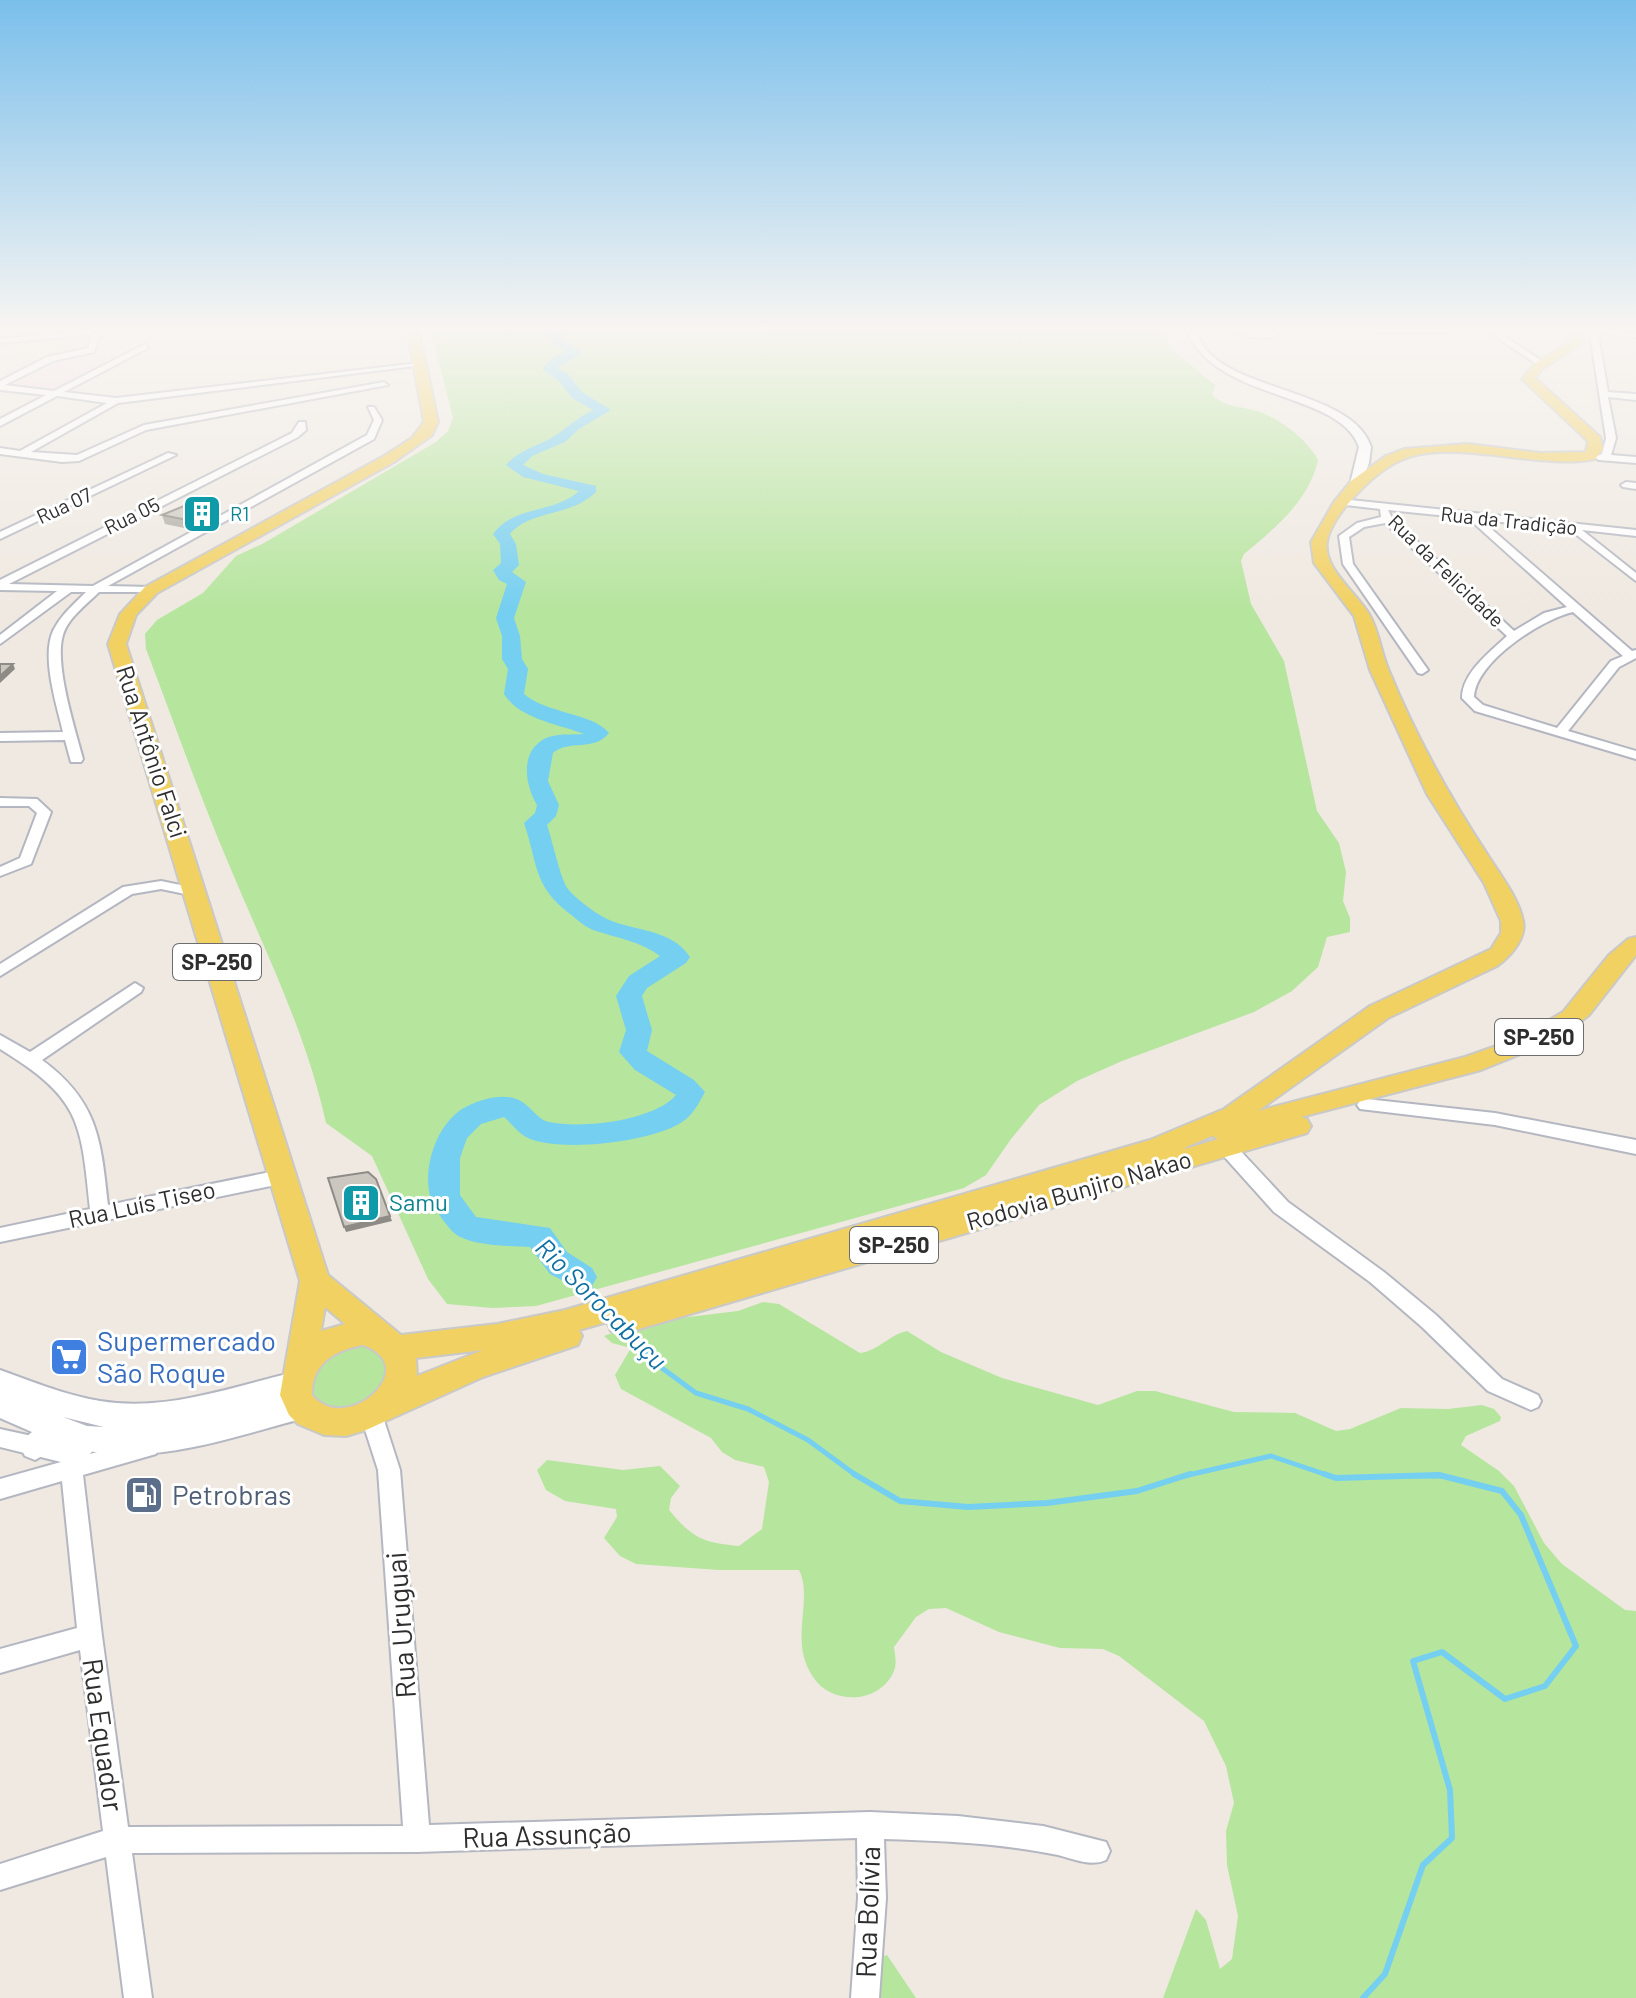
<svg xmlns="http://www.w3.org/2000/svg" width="1636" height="1998" font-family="Barlow,sans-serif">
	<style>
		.education { fill: #f0e6d1 }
		.medical { fill: #f5dfe0 }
		.green { fill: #b6e59e }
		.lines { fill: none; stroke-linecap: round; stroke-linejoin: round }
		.stream-far1 { stroke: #75cff0; stroke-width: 5 }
		.stream { stroke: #75cff0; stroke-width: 6 }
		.river { fill: #75cff0; fill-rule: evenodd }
		.minor-casing { stroke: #b4b7c1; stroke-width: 4 }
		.tertiary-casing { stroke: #b4b7c1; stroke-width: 4 }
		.secondary-casing { stroke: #b4b7c1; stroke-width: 4 }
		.primary-casing { stroke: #c9c9c9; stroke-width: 4 }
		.minor { fill: #fff; fill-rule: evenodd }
		.tertiary { fill: #fff; fill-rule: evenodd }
		.secondary { fill: #fff; fill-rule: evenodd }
		.primary { fill: #f2d163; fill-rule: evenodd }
		.wall { fill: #afaba4 }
		.shaded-wall { fill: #8e8b86 }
		.building { fill: #cbc7bf; stroke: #8e8b86; stroke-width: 2 }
		.labels { text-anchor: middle; stroke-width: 6; stroke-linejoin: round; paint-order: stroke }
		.far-street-label { font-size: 20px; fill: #2e2e2e; stroke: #fff }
		.far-culture-label { font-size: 20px; fill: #0d838f; stroke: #fff; text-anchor: start }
		.shield { fill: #fff; stroke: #6d6d6d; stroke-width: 2 }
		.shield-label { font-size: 22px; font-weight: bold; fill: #2e2e2e }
		.street-label { font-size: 24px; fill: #2e2e2e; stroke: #fff }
		.culture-label { font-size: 24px; fill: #0d838f; stroke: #fff; text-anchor: start }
		.water-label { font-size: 26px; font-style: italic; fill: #0d6fa3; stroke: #fff }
		.near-shop-label { font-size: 28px; fill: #366cbe; stroke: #fff; text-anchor: start }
		.near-service-label { font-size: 28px; fill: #4e5e75; stroke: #fff; text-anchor: start }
		.near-street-label { font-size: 28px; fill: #2e2e2e; stroke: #fff }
	</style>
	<rect width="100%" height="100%" fill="#efe9e1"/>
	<path class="education" d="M 75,336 L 75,352 L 38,362 L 15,358 L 16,342 Z"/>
	<path class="medical" d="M 62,360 L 85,363 L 65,374 L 86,365 L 98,366 L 77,378 L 61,377 L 74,380 L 54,391 L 29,388 L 32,385 L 11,386 Z"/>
	<path class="green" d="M 431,330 L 1164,330 L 1170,348 L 1215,385 L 1212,395 C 1229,408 1233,405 1253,410 C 1276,415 1307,439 1318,460 C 1309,501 1275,528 1244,554 L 1241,561 L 1251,604 L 1284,661 L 1317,811 L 1339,843 L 1346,872 L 1343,901 L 1350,918 L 1350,932 L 1327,937 L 1318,967 L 1292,991 L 1254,1012 L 1122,1061 L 1077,1081 L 1039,1105 L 1011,1139 L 986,1175 L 964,1188 L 536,1306 L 492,1308 L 447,1304 L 428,1279 L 372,1156 L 326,1123 C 306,1031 263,947 227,860 C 198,791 173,720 146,649 L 145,634 L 157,620 L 203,593 L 236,556 L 264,543 L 436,442 L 448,431 L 453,418 Z
		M 763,1302 L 779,1304 L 860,1353 C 878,1351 889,1335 907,1331 L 941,1352 L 1002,1378 L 1098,1405 L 1137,1391 L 1155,1391 L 1234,1412 L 1295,1413 L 1336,1431 L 1350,1429 L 1401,1408 L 1448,1409 L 1482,1405 L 1494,1409 L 1501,1417 L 1500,1421 L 1466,1436 L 1461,1445 L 1499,1471 L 1514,1486 L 1544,1543 L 1562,1564 L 1625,1610 L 1636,1611 L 1636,1998 L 1163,1998 L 1196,1909 L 1206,1920 L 1220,1969 L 1232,1959 L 1238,1916 L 1227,1865 L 1226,1831 L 1234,1803 L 1226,1766 L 1204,1721 L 1119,1656 L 1103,1649 L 1060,1648 L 999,1632 L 946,1608 L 929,1609 L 916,1617 L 894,1647 C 895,1655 897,1664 894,1671 C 880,1704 832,1706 813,1677 C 788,1640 814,1600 799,1570 L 719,1570 L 636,1564 L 620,1556 L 604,1538 L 617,1517 L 616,1509 L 565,1501 L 546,1490 L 537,1470 L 547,1460 L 623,1470 L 660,1466 L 680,1486 L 671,1498 L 669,1510 C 694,1539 701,1542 739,1546 L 762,1529 L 769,1482 L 764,1467 L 735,1460 L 722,1452 L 711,1438 L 621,1389 L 615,1375 L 631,1348 L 612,1343 L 604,1336 L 639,1323 L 738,1311 Z
		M 361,1342 L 393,1361 L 380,1398 L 337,1413 L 309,1394 C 317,1351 322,1356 361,1342 Z
		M 887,1955 L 916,1998 L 869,1998 L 879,1958 Z"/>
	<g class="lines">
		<path class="stream-far1" d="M 581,1277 L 603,1303
			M 626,1331 L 651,1360 L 696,1393 L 748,1409 L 808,1440 L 857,1476
			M 1184,1476 L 1271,1456 L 1330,1476
			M 1411,1476 L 1442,1476"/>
		<path class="stream" d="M 854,1474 L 900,1501 L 968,1507 L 1047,1503 L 1137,1491 L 1190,1474
			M 1324,1474 L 1336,1478 L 1439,1475 L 1502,1491 L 1521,1515 L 1576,1646 L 1545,1686 L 1505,1699 L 1442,1652 L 1413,1661 L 1450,1790 L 1452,1838 L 1423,1865 L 1385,1974 L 1363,1998"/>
		<path class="river" d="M 547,330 L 559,330 L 563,338 L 582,353 L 557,368 L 568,374 L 582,392 L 611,410 L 579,429 L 565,442 L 532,456 L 523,465 L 543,474 L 596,486 L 596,492 C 571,517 529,510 510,534 L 516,544 L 519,565 L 512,572 L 526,582 L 514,618 L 520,636 L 522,659 L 528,669 L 524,694 C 547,714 591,712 609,733 C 594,752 569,739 553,753 L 548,781 L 559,805 L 556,816 L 547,825 C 552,839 561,881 568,889 C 576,899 595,913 607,919 C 635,932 671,928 690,957 L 686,963 L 647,988 L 642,996 L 652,1030 L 647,1051 L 694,1080 L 705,1092 C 699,1103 693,1115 682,1122 C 652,1142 561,1153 528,1138 C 519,1134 512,1124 504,1117 L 481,1124 L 467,1138 L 460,1158 L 460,1195 L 476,1217 L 550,1228 L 567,1252 L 592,1268 L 597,1277 L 592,1286 L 581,1290 L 550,1274 L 530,1247 C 510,1246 467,1246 453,1232 C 446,1225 432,1206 430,1196 C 423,1167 436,1126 462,1109 C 479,1099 509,1090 525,1104 C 533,1110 539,1120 549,1122 C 581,1129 654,1121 676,1095 L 635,1070 L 619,1052 L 626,1030 L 616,996 L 629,976 L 660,956 C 642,942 618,938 596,931 C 586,928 579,921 570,914 C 533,886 538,864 524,823 L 535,813 L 537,805 C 525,785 519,751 546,738 C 558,733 572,735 584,734 C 558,724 519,719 504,694 L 508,669 L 502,659 L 502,636 L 496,618 L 507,584 L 499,580 L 493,570 L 501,563 L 500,544 L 493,534 C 514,505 554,514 579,491 L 523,477 L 506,465 C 521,448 538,447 556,435 C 569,426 579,417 593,410 L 572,398 L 558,380 L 542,369 L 552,358 L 566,352 L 553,343 Z"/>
		<defs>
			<path id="minor" d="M 87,330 L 110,330 L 101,333 L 94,352 L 53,361 L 5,385 L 54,391 L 145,344 L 148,348 L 64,392 L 116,398 L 419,363 L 423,365 L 118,403 L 31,452 L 77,455 L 144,425 L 384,382 L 388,385 L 146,430 L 79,461 L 62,462 L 0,454 L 0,448 L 20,451 L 107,403 L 57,396 L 0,426 L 0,419 L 46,395 L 0,390 L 0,381 L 47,357 L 88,348 L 92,334 L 0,343 L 0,339 Z
				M 1225,330 L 1257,334 L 1280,330 L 1276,337 L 1257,338 Z
				M 1371,330 L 1455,330 L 1451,332 L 1375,332 Z
				M 1486,330 L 1495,330 L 1545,363 L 1538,365 Z
				M 1583,330 L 1636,333 L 1636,337 L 1598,334 L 1608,392 L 1636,394 L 1636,400 L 1608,397 L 1616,438 L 1611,455 L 1636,457 L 1636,463 L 1599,460 L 1594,457 L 1602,454 L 1606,438 L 1590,334 L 1583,333 Z
				M 368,407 L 374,407 L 382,420 L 374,439 L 108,586 L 151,587 L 156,590 L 155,592 L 99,592 C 86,605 68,618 63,635 C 54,664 75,729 83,759 L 81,762 L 71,762 L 65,740 L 0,741 L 0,733 L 63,732 C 57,706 41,657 53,631 C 61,615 74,604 86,592 L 71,592 L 0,644 L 0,635 L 57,591 L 0,590 L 0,580 L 292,433 L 299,422 L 305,422 L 306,430 L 298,437 L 9,584 L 93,586 L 367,435 L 374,420 Z
				M 168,453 L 176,455 L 0,539 L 0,532 Z
				M 1626,482 L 1636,483 L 1636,489 L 1623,487 L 1621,485 Z
				M 1341,499 L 1636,530 L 1636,536 L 1582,530 L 1636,573 L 1636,581 L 1569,529 L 1481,520 L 1632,651 L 1636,650 L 1636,658 L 1619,667 L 1568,731 L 1636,751 L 1636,759 L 1475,711 L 1462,698 C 1462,673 1490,652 1507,636 L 1385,523 L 1364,527 L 1349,537 L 1353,564 L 1428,670 L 1422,674 L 1418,673 L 1343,564 L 1339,536 L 1357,523 L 1381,517 L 1380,509 L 1337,504 L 1337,500 ZM 1388,510 L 1468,518 L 1567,607 L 1544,613 L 1514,631 L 1392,518 ZM 1573,612 L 1623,656 L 1611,661 L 1557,728 L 1483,705 L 1474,697 C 1475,662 1542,619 1573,612 Z
				M 0,798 L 37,799 L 51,812 L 31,864 L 0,876 L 0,867 L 20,858 L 37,813 L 29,806 L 0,806 Z
				M 161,881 L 200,889 L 202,892 L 195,896 L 161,889 L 132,894 L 0,976 L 0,964 L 123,887 Z
				M 135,983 L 143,988 L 141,992 L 42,1060 C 98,1101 101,1140 108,1205 L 285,1169 L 291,1171 L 294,1176 L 291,1181 L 285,1183 L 0,1242 L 0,1228 L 90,1209 C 81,1120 80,1098 0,1049 L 0,1035 L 30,1052 Z
				M 1366,1099 L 1495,1113 L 1636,1140 L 1636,1154 L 1495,1125 L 1360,1109 L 1357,1105 L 1360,1101 Z
				M 1227,1141 L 1233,1143 L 1288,1202 L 1384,1272 L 1436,1315 L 1502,1379 L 1538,1395 L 1541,1401 L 1538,1407 L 1531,1410 L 1488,1391 L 1422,1327 L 1370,1282 L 1274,1212 L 1221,1153 L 1218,1148 L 1221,1143 Z
				M 371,1405 L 378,1408 L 382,1414 L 400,1470 L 429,1825 L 870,1812 L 958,1816 L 1043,1826 L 1106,1842 L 1110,1851 L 1106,1860 C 1091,1867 1074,1859 1058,1855 C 1001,1843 941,1841 884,1839 L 886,1898 L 879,1998 L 851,1998 L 858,1898 L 857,1838 L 417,1852 L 132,1853 L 152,1998 L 124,1998 L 106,1857 L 0,1890 L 0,1864 L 103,1831 L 80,1650 L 0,1673 L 0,1649 L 77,1628 L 62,1481 L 0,1499 L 0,1479 L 61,1462 L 0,1447 L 0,1429 L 73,1445 C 78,1433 88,1424 102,1428 L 105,1435 L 90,1454 L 148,1438 L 156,1440 L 159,1447 L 156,1454 L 83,1475 L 102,1636 L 128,1827 L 403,1826 L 378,1470 L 360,1414 L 364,1408 Z"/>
			<path id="tertiary" d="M 1187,330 L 1197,330 C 1199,335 1200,343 1204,347 C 1236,392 1353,391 1371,447 L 1369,463 L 1360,487 L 1350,484 L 1359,447 C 1339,390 1215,402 1187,330 Z"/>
			<path id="secondary" d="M 0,1370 C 33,1382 65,1395 100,1401 C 166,1412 232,1387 295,1372 L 305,1375 L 309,1384 L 305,1393 L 295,1396 L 311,1398 L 315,1407 L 311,1416 L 301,1419 C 225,1439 140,1471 62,1444 L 35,1460 L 25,1456 L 20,1447 L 25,1438 L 32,1432 L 0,1418 ZM 63,1417 L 104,1427 L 137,1429 L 87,1426 Z"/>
			<path id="primary" d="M 407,330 L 419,330 L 438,422 L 432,435 L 394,462 L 157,593 L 136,615 L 126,644 L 328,1275 L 401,1335 L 497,1324 L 565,1310 L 1150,1140 L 1224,1109 L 1370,1006 L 1491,949 L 1501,933 L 1501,921 L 1484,883 L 1427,794 L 1370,670 L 1354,616 L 1314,563 L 1311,542 L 1334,502 L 1351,481 L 1386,456 L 1404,449 L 1467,444 L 1540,453 L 1586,452 L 1588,441 L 1522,379 L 1534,364 L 1573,339 L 1570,330 L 1582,330 L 1583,343 L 1542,369 L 1535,378 L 1600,437 L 1603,449 L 1595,459 C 1537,471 1447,435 1397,462 C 1373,474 1331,515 1327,542 C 1323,569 1357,593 1369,614 C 1379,631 1381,653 1389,671 C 1416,737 1450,798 1489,857 C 1501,876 1519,899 1523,921 C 1527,938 1510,957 1497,966 L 1388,1018 L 1258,1111 L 1465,1057 L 1519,1038 L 1563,1012 L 1609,955 L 1628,939 L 1636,937 L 1636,955 L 1589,1015 L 1560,1038 L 1481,1070 L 1301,1117 L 1307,1119 L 1311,1126 L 1307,1133 L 622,1334 L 611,1331 L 607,1322 L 579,1330 L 582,1336 L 578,1345 L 483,1377 L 366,1430 L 346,1436 L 324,1435 L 298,1424 L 289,1415 L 280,1395 L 300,1281 L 108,644 L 120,614 L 145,587 L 384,456 L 412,438 L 424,422 ZM 1212,1136 L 1218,1139 L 1185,1149 L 1186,1147 ZM 325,1307 L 345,1324 L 321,1331 ZM 363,1345 C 425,1367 346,1437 312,1395 C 311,1364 335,1350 363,1345 ZM 483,1350 L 417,1376 L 416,1358 Z"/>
		</defs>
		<use href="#minor" class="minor-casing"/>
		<use href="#tertiary" class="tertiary-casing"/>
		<use href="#secondary" class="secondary-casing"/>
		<use href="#primary" class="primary-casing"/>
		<use href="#minor" class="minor"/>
		<use href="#tertiary" class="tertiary"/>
		<use href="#secondary" class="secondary"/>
		<use href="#primary" class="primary"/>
	</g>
	<path class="wall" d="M 214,505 L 217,514 L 189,529 L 165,524 L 162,515 Z"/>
	<path class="shaded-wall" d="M 214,505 L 217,514 L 189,529 L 187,520 Z
		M 13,664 L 15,669 L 0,683 L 0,676 Z
		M 390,1216 L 392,1221 L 346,1232 L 344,1227 Z"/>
	<path class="building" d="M 196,501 L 214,505 L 187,520 L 162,515 Z
		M 0,664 L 13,664 L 0,676 Z
		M 368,1172 L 376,1179 L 390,1216 L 344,1227 L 328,1178 Z"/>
	<linearGradient id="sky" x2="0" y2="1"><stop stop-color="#7abfeb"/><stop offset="0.54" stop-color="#f8f5f2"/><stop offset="1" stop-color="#f8f5f2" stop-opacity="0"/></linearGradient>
	<rect width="1636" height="609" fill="url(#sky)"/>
	<defs>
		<symbol id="building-square" viewBox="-11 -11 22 22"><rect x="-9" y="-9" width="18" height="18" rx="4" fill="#0f9aa8" stroke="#fff"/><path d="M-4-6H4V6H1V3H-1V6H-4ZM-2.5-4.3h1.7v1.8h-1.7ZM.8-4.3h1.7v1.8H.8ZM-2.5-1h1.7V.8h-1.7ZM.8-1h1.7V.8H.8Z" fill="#fff"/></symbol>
		<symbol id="supermarket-square" viewBox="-11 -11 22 22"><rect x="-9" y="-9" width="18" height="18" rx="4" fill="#3f7fe0" stroke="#fff"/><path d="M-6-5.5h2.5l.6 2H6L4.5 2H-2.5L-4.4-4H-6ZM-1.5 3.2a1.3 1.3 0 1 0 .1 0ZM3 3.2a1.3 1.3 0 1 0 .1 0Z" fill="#fff"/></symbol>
		<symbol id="fuel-square" viewBox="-11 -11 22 22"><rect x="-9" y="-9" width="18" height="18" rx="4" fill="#5c6f8a" stroke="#fff"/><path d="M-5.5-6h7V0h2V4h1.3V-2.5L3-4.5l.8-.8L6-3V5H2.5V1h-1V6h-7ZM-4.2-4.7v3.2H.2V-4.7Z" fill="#fff"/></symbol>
	</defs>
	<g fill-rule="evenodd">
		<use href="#building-square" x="180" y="492" width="44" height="44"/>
		<use href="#building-square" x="339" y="1181" width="44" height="44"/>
		<use href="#supermarket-square" x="47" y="1335" width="44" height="44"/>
		<use href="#fuel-square" x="122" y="1473" width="44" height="44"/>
	</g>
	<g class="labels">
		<g class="far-street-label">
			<text transform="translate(64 506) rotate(-25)" y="7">Rua 07</text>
			<text transform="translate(132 516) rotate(-26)" y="7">Rua 05</text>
			<text transform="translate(1509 521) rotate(6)" y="7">Rua da Tradição</text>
			<text transform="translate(1446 571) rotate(44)" y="7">Rua da Felicidade</text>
		</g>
		<g class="far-culture-label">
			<text x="230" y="521">R1</text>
		</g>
		<g class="shield">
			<rect x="173" y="944" width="88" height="36" rx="6"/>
			<rect x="1495" y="1019" width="88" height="36" rx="6"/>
			<rect x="850" y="1227" width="88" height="36" rx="6"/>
		</g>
		<g class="shield-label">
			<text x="217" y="970">SP-250</text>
			<text x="1539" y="1045">SP-250</text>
			<text x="894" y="1253">SP-250</text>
		</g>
		<g class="street-label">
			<text transform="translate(151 752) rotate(72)" y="8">Rua Antônio Falci</text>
			<text transform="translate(1079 1191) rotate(-16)" y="8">Rodovia Bunjiro Nakao</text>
			<text transform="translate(142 1205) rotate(-12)" y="8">Rua Luís Tiseo</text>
		</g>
		<g class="culture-label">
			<text x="389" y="1211">Samu</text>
		</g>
		<g class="water-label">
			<text transform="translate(601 1304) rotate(45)" y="9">Rio Sorocabuçu</text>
		</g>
		<g class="near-shop-label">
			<text x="97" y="1351">Supermercado<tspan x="97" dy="32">São Roque</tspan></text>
		</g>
		<g class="near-service-label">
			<text x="172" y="1505">Petrobras</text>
		</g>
		<g class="near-street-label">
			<text transform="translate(401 1625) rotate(-94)" y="10">Rua Uruguai</text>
			<text transform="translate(103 1735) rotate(82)" y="10">Rua Equador</text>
			<text transform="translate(547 1835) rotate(-2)" y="10">Rua Assunção</text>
			<text transform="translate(868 1912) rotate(-88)" y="10">Rua Bolívia</text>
		</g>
	</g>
</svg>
